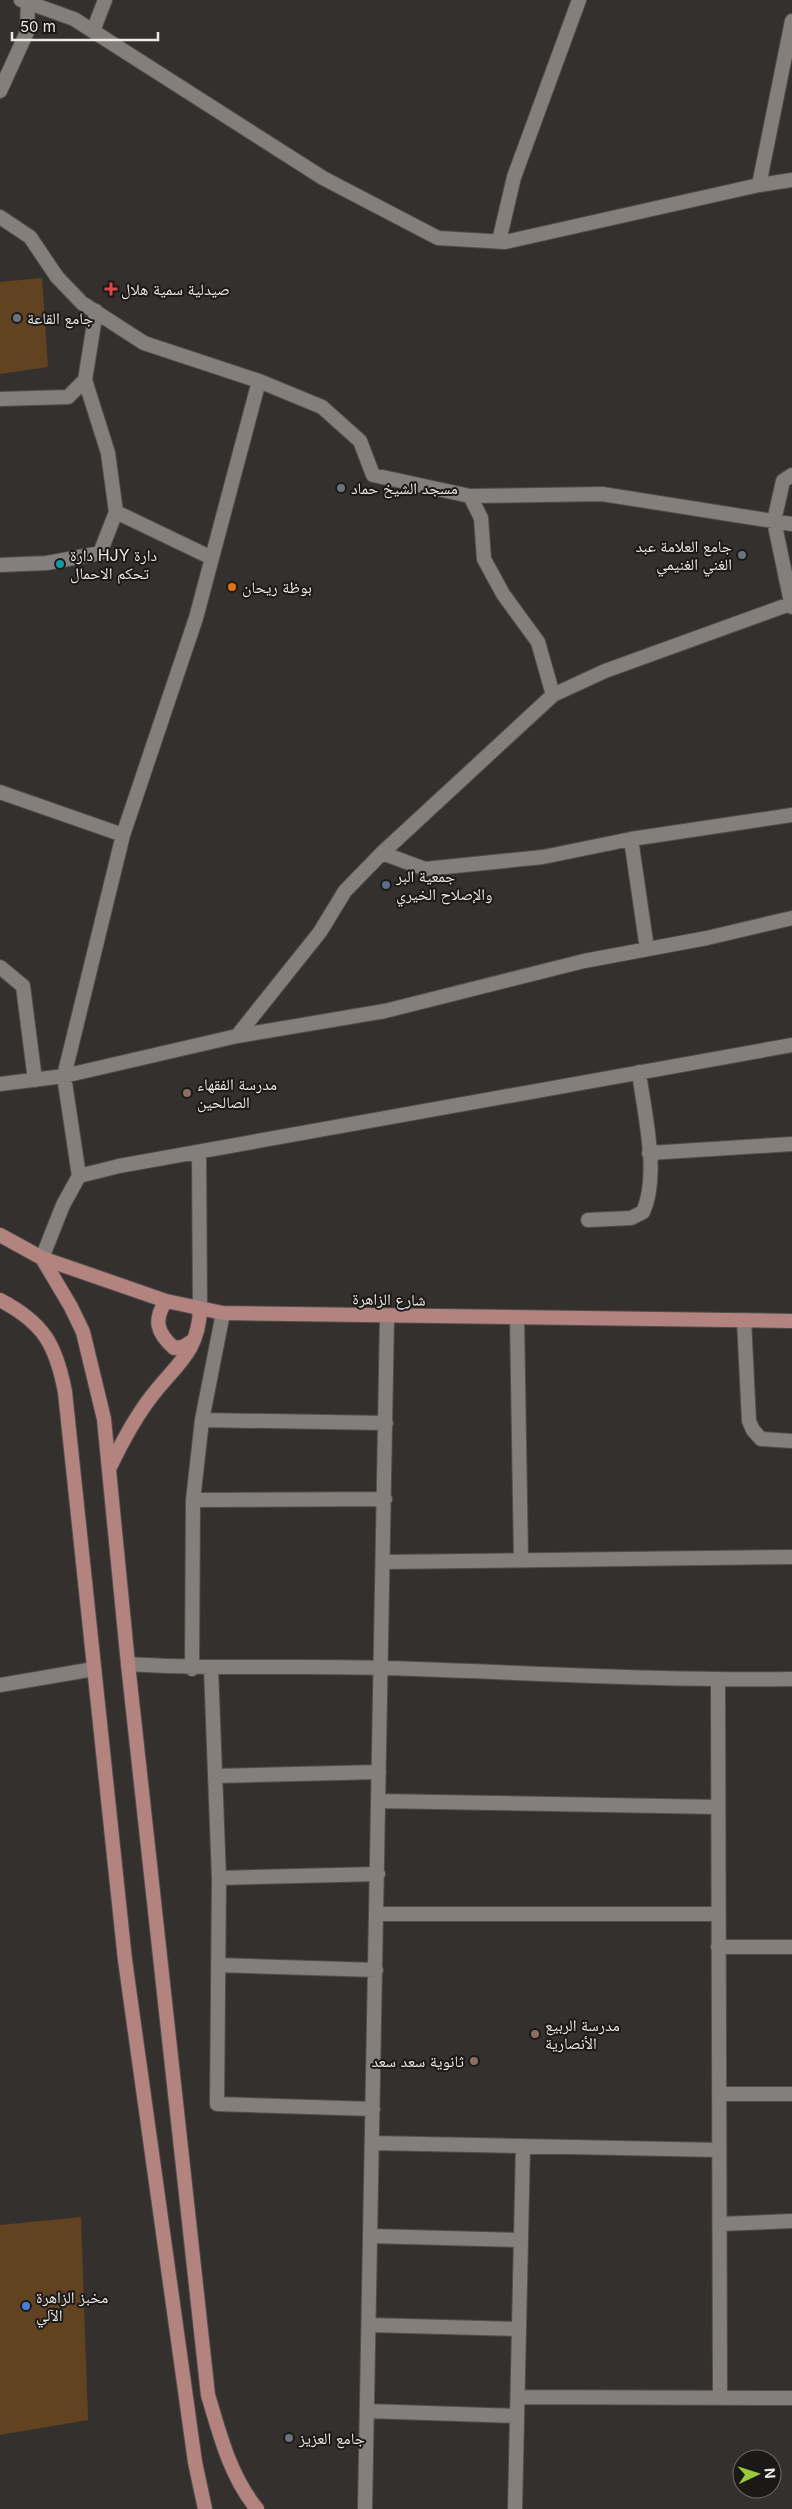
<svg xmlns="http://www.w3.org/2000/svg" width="792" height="2509" font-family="Inter,'Noto Naskh Arabic',sans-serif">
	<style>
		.building { fill: #614221 }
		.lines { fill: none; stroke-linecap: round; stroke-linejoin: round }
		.pedestrian-casing { stroke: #524e4c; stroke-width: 16 }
		.minor-casing { stroke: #524e4c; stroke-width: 16 }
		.primary-casing { stroke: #524e4c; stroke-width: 16 }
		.pedestrian { stroke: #847f7b; stroke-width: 14 }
		.minor { stroke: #847f7b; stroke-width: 14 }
		.primary { stroke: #b3847f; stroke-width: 14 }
		.health-dot { fill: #e0444e; stroke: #1a1917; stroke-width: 2 }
		.worship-dot { fill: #6b7280; stroke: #1a1917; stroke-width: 2 }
		.culture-dot { fill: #0f9aa8; stroke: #1a1917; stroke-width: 2 }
		.food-dot { fill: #e8710a; stroke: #1a1917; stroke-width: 2 }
		.service-dot { fill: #5c6f8a; stroke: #1a1917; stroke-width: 2 }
		.education-dot { fill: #8d6e63; stroke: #1a1917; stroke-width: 2 }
		.shop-dot { fill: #3f7fe0; stroke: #1a1917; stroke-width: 2 }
		.labels { text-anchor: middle; stroke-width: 4; stroke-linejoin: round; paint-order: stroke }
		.poi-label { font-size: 16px; fill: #ece9e7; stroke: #1a1917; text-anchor: start }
		.street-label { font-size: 16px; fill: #ece9e7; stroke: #1a1917 }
	</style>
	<rect width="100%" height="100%" fill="#34302d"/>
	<path class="building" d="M 42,278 L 48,367 L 0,374 L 0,282 Z
		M 81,2217 L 88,2420 L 0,2435 L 0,2225 Z"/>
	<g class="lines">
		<defs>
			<path id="pedestrian" d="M 21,0 L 74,19 L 323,178 L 438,238 L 505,242 L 759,185 L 792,180"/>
			<path id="minor" d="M 93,31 L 105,0
				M 0,91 L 27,32 L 28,0
				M 759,185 L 792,21
				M 0,217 L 30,237 L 57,277 L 82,303 L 144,343 L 259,381 L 322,407 L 360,441 L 373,475 L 470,496 L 481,518 L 484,559 L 503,594 L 538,642 L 553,695
				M 499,241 L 514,177 L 579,0
				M 0,399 L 68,397 L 85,380 L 96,311
				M 792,475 L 783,481 L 774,521 L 792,607
				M 470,496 L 602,494 L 792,524
				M 116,512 L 212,558
				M 0,565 L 47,563 L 100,553 L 116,512 L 108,453 L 85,380
				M 0,792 L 123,835
				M 631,839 L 647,949
				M 382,853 L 425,869 L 543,857 L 631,839 L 792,815
				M 0,967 L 23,986 L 35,1080
				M 237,1036 L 320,932 L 345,891 L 382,853 L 553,695 L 605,671 L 790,604
				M 0,1084 L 64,1076 L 237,1036 L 385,1011 L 584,961 L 707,938 L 792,918
				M 199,1152 L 200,1308
				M 649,1153 L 792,1144
				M 79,1176 L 64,1076 L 123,835 L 196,618 L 259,381
				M 588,1220 L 631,1218 L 643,1212 C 660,1175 644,1113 639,1072
				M 42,1258 L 63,1205 L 79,1176 L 119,1166 L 792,1045
				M 517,1318 L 521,1560
				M 744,1320 L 749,1421 L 753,1430 L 761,1439 L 792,1441
				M 202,1420 L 386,1423
				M 193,1500 L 385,1499
				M 384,1562 L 792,1557
				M 128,1664 C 214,1670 299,1665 385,1668 C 520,1672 656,1681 792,1679
				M 211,1668 L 219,1878 L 217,2104 L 373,2109
				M 192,1669 L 193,1500 L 202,1420 L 223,1313
				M 718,1680 L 720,2397
				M 0,1685 L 94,1669
				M 217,1776 L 379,1772
				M 379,1801 L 718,1807
				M 219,1878 L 378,1874
				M 377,1914 L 718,1914
				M 718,1947 L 792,1947
				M 218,1965 L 376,1970
				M 719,2094 L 792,2094
				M 372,2143 L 719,2150
				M 720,2224 L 792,2221
				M 370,2236 L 521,2240
				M 369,2325 L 519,2329
				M 518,2397 L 792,2398
				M 367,2411 L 517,2416
				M 365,2509 L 387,1317
				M 515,2509 L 523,2146"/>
			<path id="primary" d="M 0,1235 L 42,1258 L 166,1301 L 223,1313 L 792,1321
				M 42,1258 L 71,1307 L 83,1332 L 104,1419 L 128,1664 L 208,2395 C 220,2435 230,2476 257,2509
				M 0,1300 C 44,1323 56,1345 65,1392 L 125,1960 L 195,2462 L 205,2509
				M 166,1301 C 153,1320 157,1333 174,1348 L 183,1347 L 194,1340
				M 110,1467 C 122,1442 134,1419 151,1397 C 175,1365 199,1353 200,1308"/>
		</defs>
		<use href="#pedestrian" class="pedestrian-casing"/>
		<use href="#minor" class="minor-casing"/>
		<use href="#primary" class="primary-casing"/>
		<use href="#pedestrian" class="pedestrian"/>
		<use href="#minor" class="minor"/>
		<use href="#primary" class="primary"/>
	</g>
	<path class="health-dot" d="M108.5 281.5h5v5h5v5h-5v5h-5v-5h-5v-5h5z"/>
	<g class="worship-dot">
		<circle cx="17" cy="318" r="5"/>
		<circle cx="341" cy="488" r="5"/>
		<circle cx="742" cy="555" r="5"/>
		<circle cx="289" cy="2438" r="5"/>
	</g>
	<circle class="culture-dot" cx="60" cy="564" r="5"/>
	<circle class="food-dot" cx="232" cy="587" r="5"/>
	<circle class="service-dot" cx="386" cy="885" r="5"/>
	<g class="education-dot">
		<circle cx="187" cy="1093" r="5"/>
		<circle cx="535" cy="2034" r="5"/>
		<circle cx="474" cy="2061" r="5"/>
	</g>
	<circle class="shop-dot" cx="26" cy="2306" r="5"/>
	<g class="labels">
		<g class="poi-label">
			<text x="121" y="295">صيدلية سمية هلال</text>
			<text x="27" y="324">جامع القاعة</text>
			<text x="351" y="494">مسجد الشيخ حماد</text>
			<text x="732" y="552" text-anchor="end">جامع العلامة عبد<tspan x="732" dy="18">الغني الغنيمي</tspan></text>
			<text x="70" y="561">دارة HJY دارة<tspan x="70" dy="18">تحكم الاحمال</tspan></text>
			<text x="242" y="593">بوظة ريحان</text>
			<text x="396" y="882">جمعية البر<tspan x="396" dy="18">والإصلاح الخيري</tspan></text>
			<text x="197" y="1090">مدرسة الفقهاء<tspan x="197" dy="18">الصالحين</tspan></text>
			<text x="545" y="2031">مدرسة الربيع<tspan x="545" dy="18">الأنصارية</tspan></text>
			<text x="464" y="2067" text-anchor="end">ثانوية سعد سعد</text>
			<text x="36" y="2303">مخبز الزاهرة<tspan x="36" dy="18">الآلي</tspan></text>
			<text x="299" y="2444">جامع العزيز</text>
		</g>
		<g class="street-label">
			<text transform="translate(389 1299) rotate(1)" y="6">شارع الزاهرة</text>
		</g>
	</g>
	<g transform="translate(757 2474) rotate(86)"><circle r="24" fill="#1a1917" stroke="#6e6c6a"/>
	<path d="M0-4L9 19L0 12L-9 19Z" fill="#98cb36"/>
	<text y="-8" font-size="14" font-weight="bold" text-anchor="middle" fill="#ece9e7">N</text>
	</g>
	<path d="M12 32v8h146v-8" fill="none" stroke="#ece9e7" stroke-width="2.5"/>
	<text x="20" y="32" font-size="15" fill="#ece9e7" stroke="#1a1917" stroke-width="4" paint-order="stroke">50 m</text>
</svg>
